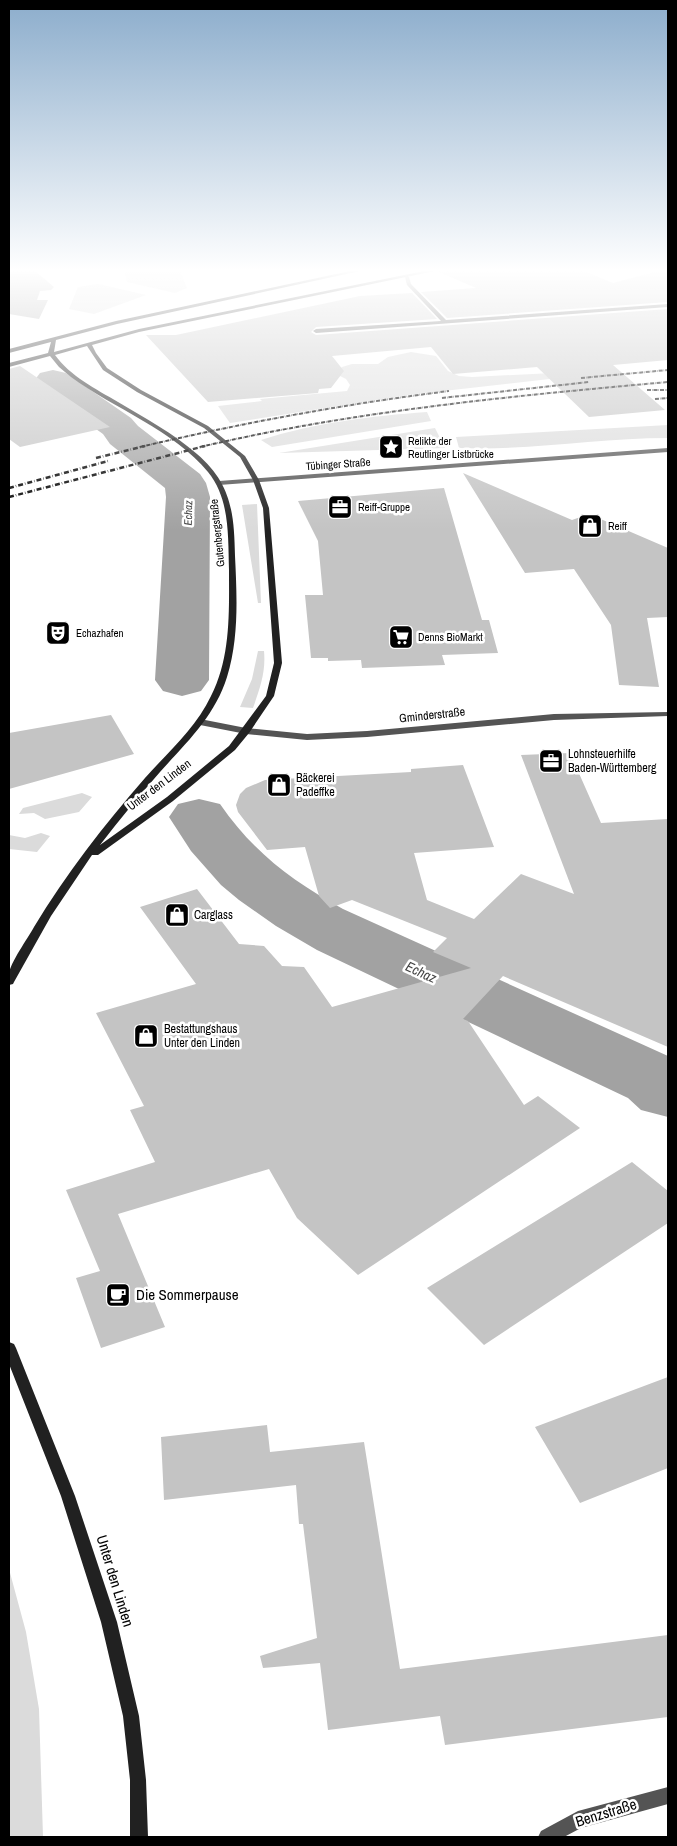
<svg xmlns="http://www.w3.org/2000/svg" width="677" height="1846" font-family="'Archivo Narrow',sans-serif">
	<style>
		.green { fill: #dbdbdb }
		.water { fill: #a2a2a2 }
		.lines { fill: none; stroke-linecap: round; stroke-linejoin: round }
		.river { fill: #a2a2a2; fill-rule: evenodd }
		.building { fill: #c4c4c4 }
		.minor { fill: #545454; fill-rule: evenodd }
		.tertiary { fill: #545454; fill-rule: evenodd }
		.secondary { fill: #212121; fill-rule: evenodd }
		.rail-far1 { stroke: #000; stroke-width: 2; stroke-dasharray: 4 1 0.5 1; stroke-linecap: butt }
		.rail { stroke: #000; stroke-width: 2.5; stroke-dasharray: 5 2 0.5 2; stroke-linecap: butt }
		.labels { text-anchor: middle; stroke-width: 5; stroke-linejoin: round; paint-order: stroke }
		.far-poi-label { font-size: 11px; fill: #000; stroke: #fff; text-anchor: start }
		.far-street-label { font-size: 11px; fill: #000; stroke: #fff }
		.far-water-label { font-size: 11px; font-style: italic; fill: #434343; stroke: #fff }
		.street-label { font-size: 12px; fill: #000; stroke: #fff }
		.poi-label { font-size: 12px; fill: #000; stroke: #fff; text-anchor: start }
		.water-label { font-size: 14px; font-style: italic; fill: #434343; stroke: #fff }
		.near-poi-label { font-size: 15px; fill: #000; stroke: #fff; text-anchor: start }
		.near-street-label { font-size: 15px; fill: #000; stroke: #fff }
	</style>
	<rect width="100%" height="100%" fill="#fff"/>
	<path class="green" d="M 124,271 L 180,271 L 187,288 L 175,293 L 127,282 Z
		M 98,284 L 103,285 L 146,295 L 94,314 L 69,309 L 78,287 Z
		M 411,352 L 436,356 L 448,371 L 459,376 L 472,377 L 553,373 L 567,377 L 408,395 L 230,423 L 218,406 L 262,401 L 260,399 L 347,391 L 350,385 L 346,379 L 338,375 L 338,371 L 342,367 L 352,364 L 378,364 L 388,357 Z
		M 427,412 L 431,421 L 272,447 L 261,440 C 313,423 372,416 427,412 Z
		M 668,425 L 668,438 C 598,438 529,451 459,448 L 456,437 Z
		M 435,428 L 445,448 L 279,453 Z
		M 257,504 L 261,603 L 258,603 L 242,505 Z
		M 258,651 L 264,651 C 266,672 260,688 253,708 L 240,707 L 252,679 Z
		M 82,793 L 92,797 L 79,812 L 45,819 L 34,813 L 19,814 L 23,808 Z
		M 41,833 L 50,836 L 37,852 L 9,849 L 9,835 L 25,838 Z
		M 9,1569 L 26,1632 L 39,1709 L 43,1837 L 9,1837 Z"/>
	<path class="water" d="M 9,271 L 35,271 L 54,287 L 51,290 L 40,291 L 37,300 L 48,300 L 39,319 L 9,314 Z
		M 43,381 L 63,381 L 150,441 L 126,447 L 102,430 L 109,426 Z
		M 173,458 C 212,478 201,511 197,547 L 175,547 L 178,488 L 166,475 L 150,463 Z
		M 198,550 L 205,621 L 193,678 L 160,678 L 169,651 L 174,551 Z"/>
	<g class="lines">
		<path class="river" d="M 53,370 L 66,373 L 131,418 L 138,426 L 200,474 L 206,483 L 210,497 L 209,680 L 201,691 L 182,696 L 163,691 L 155,680 L 166,497 L 165,488 L 110,444 L 103,434 L 40,389 L 34,381 L 40,373 Z
			M 199,799 L 220,804 C 254,853 292,881 343,909 L 668,1056 L 668,1117 L 641,1110 L 628,1098 L 317,950 L 276,926 L 239,900 L 221,885 L 191,851 L 169,817 L 178,804 Z"/>
	</g>
	<path class="building" d="M 437,271 L 584,271 L 613,283 L 659,271 L 668,271 L 668,302 L 447,318 L 421,292 L 476,288 Z
		M 412,293 L 437,319 L 316,327 L 311,332 L 316,335 L 668,309 L 668,360 L 613,365 L 665,410 L 589,417 L 537,367 L 453,374 L 431,347 L 332,356 L 344,371 L 331,388 L 319,389 L 318,393 L 208,402 L 146,335 L 176,335 L 360,296 Z
		M 20,366 L 110,427 L 20,447 L 9,439 L 9,369 Z
		M 463,473 L 572,520 L 589,514 L 668,548 L 668,617 L 647,618 L 659,687 L 619,685 L 611,625 L 574,569 L 525,573 Z
		M 444,488 L 482,620 L 489,620 L 498,653 L 442,655 L 445,665 L 362,668 L 361,660 L 328,661 L 328,658 L 311,658 L 305,595 L 323,595 L 318,541 L 298,501 Z
		M 111,715 L 134,754 L 9,789 L 9,733 Z
		M 570,753 L 601,823 L 668,819 L 668,1047 L 503,976 L 463,1019 L 468,1021 L 524,1105 L 538,1096 L 580,1128 L 358,1275 L 297,1218 L 269,1169 L 118,1214 L 165,1327 L 101,1348 L 76,1278 L 100,1271 L 66,1190 L 155,1162 L 130,1110 L 144,1106 L 96,1013 L 196,984 L 140,907 L 197,889 L 239,944 L 264,946 L 282,966 L 304,967 L 332,1007 L 471,968 L 433,952 L 447,938 L 352,900 L 330,908 L 319,896 L 305,847 L 267,850 L 238,812 L 236,805 L 240,794 L 246,788 L 265,780 L 411,772 L 411,769 L 463,765 L 494,847 L 414,853 L 427,900 L 474,919 L 521,874 L 574,894 L 521,755 Z
		M 632,1162 L 668,1191 L 668,1223 L 484,1345 L 427,1288 Z
		M 668,1377 L 668,1468 L 580,1503 L 535,1427 Z
		M 267,1425 L 270,1452 L 364,1442 L 400,1669 L 668,1635 L 668,1717 L 445,1745 L 440,1716 L 328,1730 L 320,1663 L 263,1668 L 260,1656 L 317,1638 L 303,1524 L 299,1524 L 296,1485 L 164,1500 L 161,1437 Z"/>
	<g class="lines">
		<path class="minor" d="M 407,276 L 409,277 L 411,284 L 446,320 L 668,304 L 668,307 L 316,333 L 313,331 L 316,329 L 441,321 L 407,285 L 405,277 Z
			M 668,712 L 668,716 L 554,720 L 367,737 L 307,740 L 246,734 L 200,725 L 196,722 L 200,719 L 246,728 L 307,734 L 367,731 L 554,714 Z
			M 668,1787 L 668,1804 L 581,1828 L 564,1837 L 538,1837 L 541,1831 L 578,1811 Z"/>
		<path class="tertiary" d="M 668,448 L 668,452 L 219,485 L 216,483 L 219,481 Z"/>
		<path class="secondary" d="M 350,271 L 360,271 L 117,324 L 56,340 L 54,352 L 139,329 L 424,271 L 435,271 L 139,332 L 92,345 L 96,353 L 107,368 L 141,390 L 208,426 L 245,456 L 259,480 L 269,508 L 282,663 L 274,696 L 249,733 L 235,750 L 173,801 L 98,855 L 92,855 L 51,916 L 14,982 L 13,984 L 9,985 C 9,982 8,978 9,974 C 10,963 28,938 34,927 C 66,874 104,825 145,778 C 168,752 196,728 211,696 C 231,657 229,612 229,570 C 228,536 230,499 208,472 C 175,431 113,408 71,377 L 59,367 L 50,356 L 9,367 L 9,363 L 48,353 L 51,342 L 9,353 L 9,349 L 116,321 ZM 87,346 L 103,370 L 137,392 L 204,428 L 240,457 L 253,480 L 263,508 L 274,663 L 266,696 L 229,746 L 167,797 L 100,845 C 119,820 139,796 160,772 C 186,743 215,716 227,677 C 239,638 237,597 235,556 C 234,514 232,484 197,454 C 173,433 145,418 118,402 C 96,389 70,376 55,355 Z
			M 9,1342 L 14,1344 L 16,1348 L 75,1496 L 117,1622 L 139,1716 L 146,1780 L 148,1837 L 130,1837 L 130,1780 L 123,1716 L 101,1622 L 61,1496 L 9,1364 Z"/>
		<path class="rail-far1" d="M 581,378 L 668,370
			M 647,390 L 668,390
			M 442,398 L 589,382
			M 655,399 L 668,398
			M 140,447 C 242,423 345,404 449,391
			M 200,447 C 354,411 511,396 668,382"/>
		<path class="rail" d="M 96,458 L 145,446
			M 9,488 L 108,461
			M 9,497 L 205,446"/>
	</g>
	<linearGradient id="sky" x2="0" y2="1"><stop stop-color="#8cadcc"/><stop offset="0.51" stop-color="#fff"/><stop offset="1" stop-color="#fff" stop-opacity="0"/></linearGradient>
	<rect width="677" height="530" fill="url(#sky)"/>
	<defs>
		<symbol id="sight-square" viewBox="-11 -11 22 22"><rect x="-9" y="-9" width="18" height="18" rx="4" fill="#000" stroke="#fff"/><path d="M0-6L1.8-2.2L6-1.7L2.9 1.2L3.7 5.4L0 3.3L-3.7 5.4L-2.9 1.2L-6-1.7L-1.8-2.2Z" fill="#fff"/></symbol>
		<symbol id="office-square" viewBox="-11 -11 22 22"><rect x="-9" y="-9" width="18" height="18" rx="4" fill="#000" stroke="#fff"/><path d="M-6-3h4V-5.5h4V-3h4V5H-6ZM-1-4.5V-3h2v-1.5ZM-6 0V1H6V0Z" fill="#fff"/></symbol>
		<symbol id="shop-square" viewBox="-11 -11 22 22"><rect x="-9" y="-9" width="18" height="18" rx="4" fill="#000" stroke="#fff"/><path d="M-5-2.5h2.3a2.7 3.5 0 0 1 5.4 0H5L5.5 6h-11ZM-1.5-2.5h3a1.5 2.3 0 0 0-3 0Z" fill="#fff"/></symbol>
		<symbol id="theatre-square" viewBox="-11 -11 22 22"><rect x="-9" y="-9" width="18" height="18" rx="4" fill="#000" stroke="#fff"/><path d="M-5-5.5Q0-4 5-5.5V0Q5 5 0 6Q-5 5-5 0ZM-3.3-2.5H-1v1.5H-3.3ZM1-2.5H3.3v1.5H1ZM-2.8 1Q0 5.5 2.8 1Z" fill="#fff"/></symbol>
		<symbol id="supermarket-square" viewBox="-11 -11 22 22"><rect x="-9" y="-9" width="18" height="18" rx="4" fill="#000" stroke="#fff"/><path d="M-6-5.5h2.5l.6 2H6L4.5 2H-2.5L-4.4-4H-6ZM-1.5 3.2a1.3 1.3 0 1 0 .1 0ZM3 3.2a1.3 1.3 0 1 0 .1 0Z" fill="#fff"/></symbol>
		<symbol id="cafe-square" viewBox="-11 -11 22 22"><rect x="-9" y="-9" width="18" height="18" rx="4" fill="#000" stroke="#fff"/><path d="M-5.5-4.5H6V0H3Q3 3.5 0 3.5H-2.5Q-5.5 3.5-5.5 0ZM3-3.2v2h1.7v-2ZM-6 4.5H4V6H-6Z" fill="#fff"/></symbol>
	</defs>
	<g fill-rule="evenodd">
		<use href="#sight-square" x="377" y="433" width="28" height="28"/>
		<use href="#office-square" x="326" y="493" width="28" height="28"/>
		<use href="#shop-square" x="576" y="512" width="28" height="28"/>
		<use href="#theatre-square" x="44" y="619" width="28" height="28"/>
		<use href="#supermarket-square" x="387" y="623" width="28" height="28"/>
		<use href="#office-square" x="537" y="747" width="28" height="28"/>
		<use href="#shop-square" x="265" y="771" width="28" height="28"/>
		<use href="#shop-square" x="163" y="901" width="28" height="28"/>
		<use href="#shop-square" x="132" y="1022" width="28" height="28"/>
		<use href="#cafe-square" x="104" y="1281" width="28" height="28"/>
	</g>
	<g class="labels">
		<g class="far-poi-label">
			<text x="408" y="445">Relikte der<tspan x="408" dy="13">Reutlinger Listbrücke</tspan></text>
			<text x="358" y="511">Reiff-Gruppe</text>
			<text x="608" y="530">Reiff</text>
			<text x="76" y="637">Echazhafen</text>
			<text x="418" y="641">Denns BioMarkt</text>
		</g>
		<g class="far-street-label">
			<text transform="translate(338 464) rotate(-4)" y="4">Tübinger Straße</text>
			<text transform="translate(217 533) rotate(-96)" y="4">Gutenbergstraße</text>
		</g>
		<g class="far-water-label">
			<text transform="translate(188 513) rotate(-89)" y="4">Echaz</text>
		</g>
		<g class="street-label">
			<text transform="translate(432 715) rotate(-6)" y="4">Gminderstraße</text>
			<text transform="translate(159 785) rotate(-37)" y="4">Unter den Linden</text>
		</g>
		<g class="poi-label">
			<text x="568" y="758">Lohnsteuerhilfe<tspan x="568" dy="14">Baden-Württemberg</tspan></text>
			<text x="296" y="782">Bäckerei<tspan x="296" dy="14">Padeffke</tspan></text>
			<text x="194" y="919">Carglass</text>
			<text x="164" y="1033">Bestattungshaus<tspan x="164" dy="14">Unter den Linden</tspan></text>
		</g>
		<g class="water-label">
			<text transform="translate(421 972) rotate(25)" y="5">Echaz</text>
		</g>
		<g class="near-poi-label">
			<text x="136" y="1300">Die Sommerpause</text>
		</g>
		<g class="near-street-label">
			<text transform="translate(115 1581) rotate(73)" y="5">Unter den Linden</text>
			<text transform="translate(606 1813) rotate(-17)" y="5">Benzstraße</text>
		</g>
	</g>
	<rect width="677" height="1846" fill="none" stroke="#000000" stroke-width="20"/>
</svg>
